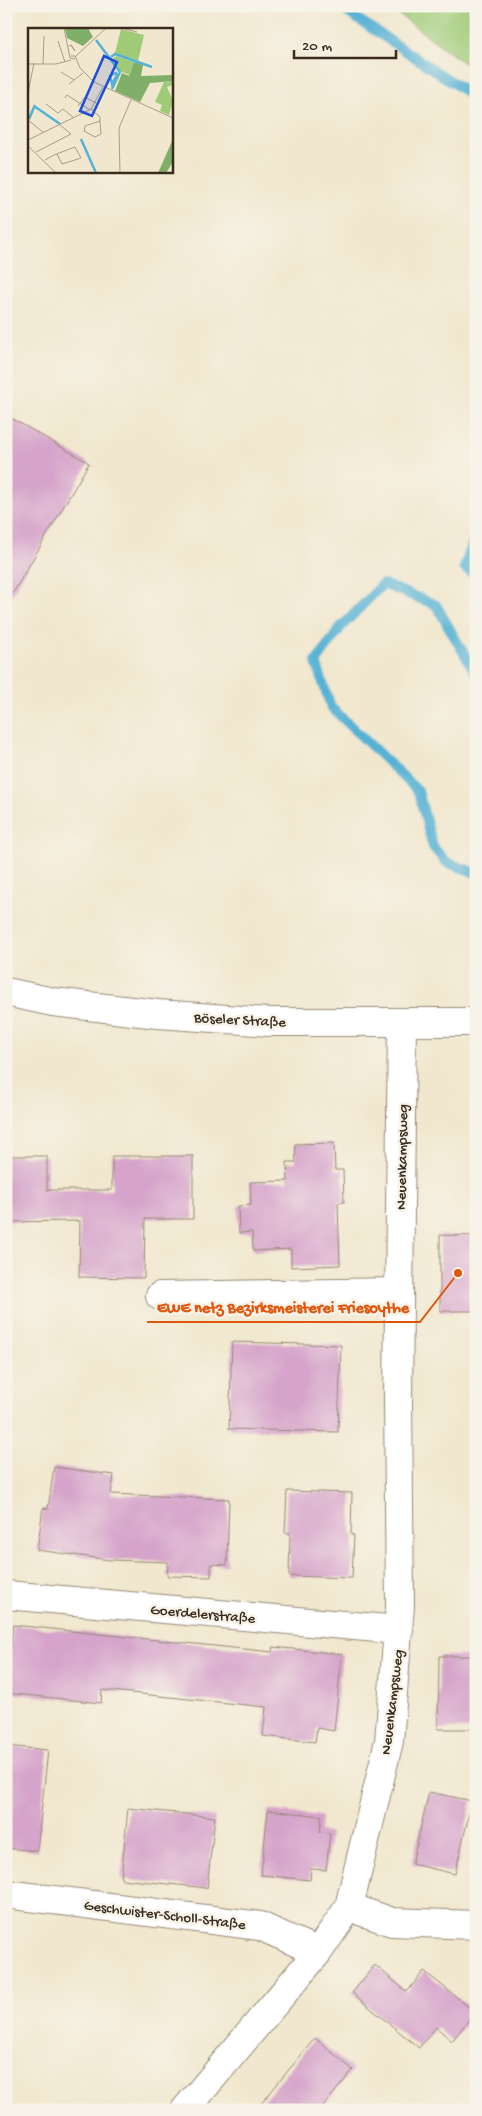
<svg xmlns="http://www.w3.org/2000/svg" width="482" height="2116" font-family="'Gochi Hand',sans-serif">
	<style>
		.green { fill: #9fcb78; stroke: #6d7a4b }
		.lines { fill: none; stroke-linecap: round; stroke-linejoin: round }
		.stream { stroke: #56b2d4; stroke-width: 10 }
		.building { fill: #d6a4cb }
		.minor-casing { stroke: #968876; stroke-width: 30 }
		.major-casing { stroke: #968876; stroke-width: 30 }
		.minor { stroke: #fff; stroke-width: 28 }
		.major { stroke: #fff; stroke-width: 28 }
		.labels { text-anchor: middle; stroke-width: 5; stroke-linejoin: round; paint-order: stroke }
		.street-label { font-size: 15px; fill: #3b2a1e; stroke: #f7f3e8 }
		.inset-river { fill: none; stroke: #56b2d4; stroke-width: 2.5 }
		.inset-road { fill: none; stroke: #a89b88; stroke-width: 1 }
		.view { fill: #1d4ed8; fill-opacity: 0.15; stroke: #1d4ed8; stroke-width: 2.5 }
		.inset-edge { fill: none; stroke: #3b2a1e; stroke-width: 2.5 }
		.leader { fill: none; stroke: #df570d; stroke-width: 2 }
		.callout-dot { fill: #df570d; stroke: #f7f3e8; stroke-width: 2 }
		.callout-label { font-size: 16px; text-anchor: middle; font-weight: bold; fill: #df570d; stroke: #f7f3e8; stroke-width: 5; stroke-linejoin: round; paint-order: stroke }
	</style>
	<rect width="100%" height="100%" fill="#f7f3e8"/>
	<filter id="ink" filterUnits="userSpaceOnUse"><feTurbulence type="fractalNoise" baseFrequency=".02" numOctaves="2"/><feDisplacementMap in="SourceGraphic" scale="10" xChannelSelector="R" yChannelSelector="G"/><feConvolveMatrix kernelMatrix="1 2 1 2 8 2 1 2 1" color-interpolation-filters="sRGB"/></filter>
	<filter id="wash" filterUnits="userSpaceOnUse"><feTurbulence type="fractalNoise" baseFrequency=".0096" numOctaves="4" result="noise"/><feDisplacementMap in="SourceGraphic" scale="20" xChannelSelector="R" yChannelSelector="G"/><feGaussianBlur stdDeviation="1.12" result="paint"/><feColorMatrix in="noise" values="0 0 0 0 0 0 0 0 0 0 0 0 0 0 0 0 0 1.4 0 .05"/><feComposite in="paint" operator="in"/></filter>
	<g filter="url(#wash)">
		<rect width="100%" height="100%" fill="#f1e7ce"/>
		<path class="green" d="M 388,6 L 476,6 L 476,72 Z"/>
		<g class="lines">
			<path class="stream" d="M 338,6 L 476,98
				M 476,533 L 464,568 L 476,575
				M 476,674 L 436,605 L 383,584 L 341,627 L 316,662 L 331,707 L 418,791 L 433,847 L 446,862 L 476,873"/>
		</g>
		<g id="blocks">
			<path class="building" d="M 6,415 L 89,463 L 6,605 Z
				M 334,1143 L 335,1170 L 343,1170 L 344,1202 L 338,1203 L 340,1265 L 291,1267 L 291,1249 L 253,1251 L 252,1232 L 239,1233 L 238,1206 L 251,1205 L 250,1182 L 288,1181 L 287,1162 L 296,1162 L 295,1144 Z
				M 6,1156 L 47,1156 L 47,1190 L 112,1190 L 112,1156 L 193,1156 L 193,1219 L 145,1219 L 144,1278 L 79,1277 L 80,1221 L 6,1222 Z
				M 440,1235 L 476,1236 L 476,1311 L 440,1311 Z
				M 232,1342 L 341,1345 L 338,1432 L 229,1429 Z
				M 54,1467 L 114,1475 L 111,1494 L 229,1499 L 227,1565 L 211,1564 L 211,1577 L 167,1576 L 168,1562 L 110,1560 L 37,1550 L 43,1508 L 48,1509 Z
				M 287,1491 L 352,1493 L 351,1535 L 354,1535 L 352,1578 L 289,1576 L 290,1533 L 285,1533 Z
				M 13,1625 L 272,1652 L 273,1647 L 342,1654 L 334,1731 L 317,1728 L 315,1742 L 263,1736 L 266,1707 L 102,1690 L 101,1703 L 6,1693 Z
				M 439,1656 L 476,1656 L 476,1729 L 438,1729 Z
				M 6,1746 L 48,1750 L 37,1851 L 6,1848 Z
				M 429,1792 L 472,1801 L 455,1874 L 412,1864 Z
				M 128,1808 L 215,1817 L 207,1888 L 121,1879 Z
				M 268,1810 L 322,1816 L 320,1832 L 330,1833 L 326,1870 L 311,1869 L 310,1880 L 261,1875 Z
				M 375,1965 L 407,1992 L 424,1971 L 475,2012 L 452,2041 L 436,2027 L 419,2048 L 352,1993 Z
				M 315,2038 L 353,2070 L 320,2110 L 256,2110 Z"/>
		</g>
	</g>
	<g filter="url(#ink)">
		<use href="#blocks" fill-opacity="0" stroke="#968876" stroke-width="1"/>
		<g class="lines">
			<defs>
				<path id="minor" d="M 160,1296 L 399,1292
					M 6,1595 L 399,1630
					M 6,1894 L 260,1926 L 318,1952
					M 349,1907 L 392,1922 L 476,1925
					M 185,2110 L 318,1952 L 349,1907 L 389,1741 L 400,1606 L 398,1399 L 402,1022"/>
				<path id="major" d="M 6,992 L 53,1002 L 158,1014 L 268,1022 L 476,1022"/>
			</defs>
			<use href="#minor" class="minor-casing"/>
			<use href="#major" class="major-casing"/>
			<use href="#minor" class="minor"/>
			<use href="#major" class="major"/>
		</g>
	</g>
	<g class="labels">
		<g class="street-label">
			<text transform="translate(240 1019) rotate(3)" y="5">Böseler Straße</text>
			<text transform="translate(401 1157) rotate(-89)" y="5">Neuenkampsweg</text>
			<text transform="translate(203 1613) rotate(5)" y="5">Goerdelerstraße</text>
			<text transform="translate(391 1702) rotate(-83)" y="5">Neuenkampsweg</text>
			<text transform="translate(165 1914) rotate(7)" y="5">Geschwister-Scholl-Straße</text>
		</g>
	</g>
	<g transform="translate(28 28)">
		<rect width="145" height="145" fill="#f1e7ce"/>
		<path d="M 93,1 L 116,7 L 110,33 L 87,25 ZM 88,28 L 106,34 L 101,47 L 92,43 L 85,31 ZM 145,53 L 145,57 L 139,59 L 145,73 L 141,87 L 132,83 L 134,77 L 127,74 L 136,54 Z" fill="#9fcb78"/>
		<path d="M 37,0 L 60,0 L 65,9 L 55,18 L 39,10 ZM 106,34 L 115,37 L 113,48 L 145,47 L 145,53 L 122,55 L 112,74 L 87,63 L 94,45 L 101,48 ZM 145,111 L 145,134 L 138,145 L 130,145 Z" fill="#7faf68"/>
		<path class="inset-river" d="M 68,12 L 92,44 L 84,61M 83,29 L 87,26 L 124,39M 88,45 L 89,47 L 84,56 L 82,48 ZM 6,78 L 32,96M 1,91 L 7,77M 53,111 L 68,145"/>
		<path class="inset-road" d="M 36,0 L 42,30 L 47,31M 94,0 L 109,4M 30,13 L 37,34M 41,18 L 43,17 L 47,23 L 43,17M 43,28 L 47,28 L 52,40 L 66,54 L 145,90M 47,29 L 78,0M 0,36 L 28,36 L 43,32M 15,36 L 16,8M 33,44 L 46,52M 41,56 L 55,45M 0,65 L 6,35M 37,70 L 39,67 L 62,82M 18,76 L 30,85 L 35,81 L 46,90M 50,78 L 57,69 L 68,75M 63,81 L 71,88 L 72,89 L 72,93 L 73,106 L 67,109 L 56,103 L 57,98 L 72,93M 0,92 L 16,105M 0,112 L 63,81 L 75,59M 0,118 L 28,145M 8,124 L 43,106 L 32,97M 17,132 L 26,127 L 47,119 L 53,130 L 34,136 L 29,126M 92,145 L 91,100 L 103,72"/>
		<path class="view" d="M 76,28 L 89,34 L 64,88 L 52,83 Z"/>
		<rect width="145" height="145" class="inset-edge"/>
	</g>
	<path class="leader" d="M458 1273L420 1322H147"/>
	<circle class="callout-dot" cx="458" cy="1273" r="5"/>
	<g class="callout-label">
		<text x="283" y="1312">EWE netz Bezirksmeisterei Friesoythe</text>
	</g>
	<rect width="482" height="2116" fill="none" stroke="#f7f3e8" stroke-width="25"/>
	<path d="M294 50v8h102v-8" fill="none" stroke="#3b2a1e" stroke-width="2.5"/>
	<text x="302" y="50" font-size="15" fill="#3b2a1e" stroke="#f7f3e8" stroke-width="4" paint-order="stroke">20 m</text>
</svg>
